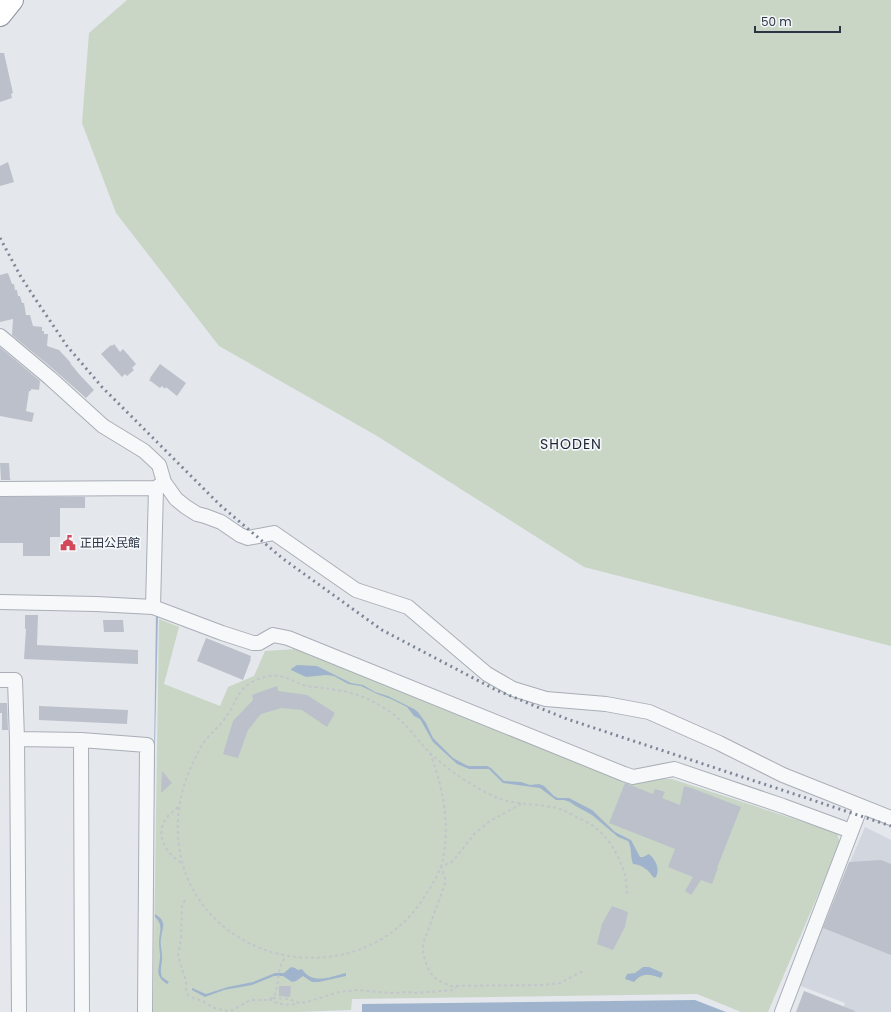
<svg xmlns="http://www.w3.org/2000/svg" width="891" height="1012" font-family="Poppins,'Noto Sans JP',sans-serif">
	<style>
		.built { fill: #d2d6de }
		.green { fill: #c9d6c5 }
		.water { fill: #9fb4cc }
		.building { fill: #bbc0ca }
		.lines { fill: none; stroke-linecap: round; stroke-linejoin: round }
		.street-casing { stroke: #a9aeb7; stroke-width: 16 }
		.highway-casing { stroke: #8b94a3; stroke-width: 24 }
		.path { stroke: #c2c5cb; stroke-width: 2; stroke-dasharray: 3 3; stroke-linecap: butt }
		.street { stroke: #f7f8fa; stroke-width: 14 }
		.highway { stroke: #fff; stroke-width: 22 }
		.rail { stroke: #7d8696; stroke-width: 3; stroke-dasharray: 2 4; stroke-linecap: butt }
		.labels { text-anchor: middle; stroke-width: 3.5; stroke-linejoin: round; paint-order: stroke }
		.poi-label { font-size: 12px; fill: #2b3445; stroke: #f4f6f9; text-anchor: start }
		.quarter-label { font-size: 14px; letter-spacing: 1px; fill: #1d2536; stroke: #f4f6f9 }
	</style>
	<rect width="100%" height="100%" fill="#e4e7ec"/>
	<path class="built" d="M 865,827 L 891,840 L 891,1012 L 842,1012 L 845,1003 L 798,985 Z"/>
	<path class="green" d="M 127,0 L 891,0 L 891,646 L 584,567 L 377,436 L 219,346 L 116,213 L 82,123 L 89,33 Z
		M 159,619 L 179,627 L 164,684 L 220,706 L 228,687 L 254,676 L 265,651 L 295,649 L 620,779 L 672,779 L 837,833 L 840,843 L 768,1012 L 741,1012 L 697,994 L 352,999 L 351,1010 L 296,1012 L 153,1012 Z"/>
	<path class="water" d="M 156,614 L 158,615 L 153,830 Z
		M 297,665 L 317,666 L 351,683 L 363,685 L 375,692 L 388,696 L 414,709 L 418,712 L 426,723 L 433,738 L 453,758 L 468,766 L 487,766 L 491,768 L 504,781 L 521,782 L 530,785 L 539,784 L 544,786 L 554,796 L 558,798 L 569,798 L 592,810 L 615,832 L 631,840 L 640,857 L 643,857 L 649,854 C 656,860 660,869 656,877 L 654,878 C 648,870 643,865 633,864 C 630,856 632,847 628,841 L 618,837 L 592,815 L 574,805 L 570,802 L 564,800 L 556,800 L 540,788 L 503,783 L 489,769 L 469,769 L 457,764 L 433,742 L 420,719 L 414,716 L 407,707 L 391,699 L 377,694 L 361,686 L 348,684 L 334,676 L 326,675 L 306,677 L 291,670 L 291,669 Z
		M 155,914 C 168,922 162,927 161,939 C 160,945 162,950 162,955 C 163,963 159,969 162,977 L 169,982 L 167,984 C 153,974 160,969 160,956 C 160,952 159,948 159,943 C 159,932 164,925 155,917 Z
		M 291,967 L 295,968 L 298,970 L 302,969 C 312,985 330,977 346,973 L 346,976 L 319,982 L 312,982 L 303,976 L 296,981 L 292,982 L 283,976 L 274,976 L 252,985 L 224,990 L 205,997 L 192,990 L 192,988 L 206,994 L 228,987 L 253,982 L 275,973 L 284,973 Z
		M 643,967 L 649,967 L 663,973 L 661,978 C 650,974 642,972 634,982 L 625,979 L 627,974 L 635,973 Z
		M 695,1000 L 726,1012 L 362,1012 L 362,1004 Z"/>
	<path class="building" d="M 0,53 L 4,53 L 13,93 L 11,94 L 12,98 L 0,102 Z
		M 8,162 L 14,182 L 0,186 L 0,166 Z
		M 8,273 L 12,284 L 14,284 L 15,290 L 17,290 L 18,296 L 20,296 L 22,303 L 24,303 L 26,315 L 30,315 L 33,326 L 42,327 L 42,331 L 44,331 L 44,334 L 48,334 L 47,346 L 59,350 L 71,363 L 70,363 L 79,374 L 94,390 L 86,398 L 52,368 L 12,335 L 13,319 L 0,322 L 0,275 Z
		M 114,344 L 120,352 L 123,349 L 136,364 L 132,368 L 134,370 L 127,376 L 125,374 L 122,377 L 101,354 L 111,345 L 112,346 Z
		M 0,347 L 40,381 L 39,390 L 31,389 L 31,391 L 29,391 L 26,411 L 34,413 L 32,422 L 0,416 Z
		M 160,364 L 186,383 L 177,396 L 166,387 L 165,389 L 162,386 L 160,388 L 149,380 L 151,378 L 150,378 Z
		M 0,463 L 9,463 L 10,479 L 11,480 L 1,480 Z
		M 0,497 L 85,497 L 85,508 L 60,508 L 60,537 L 50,537 L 50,556 L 23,556 L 23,543 L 0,543 Z
		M 25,615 L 38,615 L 37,645 L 138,650 L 138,664 L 24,659 L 26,629 L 25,629 Z
		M 103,620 L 123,620 L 124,632 L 104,632 Z
		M 206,638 L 251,656 L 250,659 L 251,659 L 243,680 L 197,661 Z
		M 277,686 L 278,691 L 307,695 L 335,713 L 327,727 L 302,710 L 281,708 L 261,714 L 248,730 L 238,758 L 223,754 L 233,721 L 253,700 L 252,695 Z
		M 0,703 L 7,703 L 8,730 L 2,730 L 2,713 L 0,713 Z
		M 39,706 L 128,710 L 127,724 L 39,720 Z
		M 162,771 L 172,783 L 161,793 Z
		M 625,783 L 653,794 L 655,789 L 665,792 L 662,798 L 680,805 L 684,786 L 691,788 L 741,807 L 717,868 L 718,868 L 712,884 L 701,880 L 691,895 L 685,891 L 693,877 L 668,867 L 675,849 L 609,823 Z
		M 881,860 L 891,864 L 891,955 L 823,928 L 849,862 Z
		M 612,906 L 628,912 L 625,927 L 613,950 L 597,944 L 602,924 Z
		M 279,986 L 291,986 L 290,997 L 279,996 Z
		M 804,991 L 855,1011 L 855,1012 L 796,1012 Z"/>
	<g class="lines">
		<defs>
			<path id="street" d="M 0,336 L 50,378 L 103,426 L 144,451 L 159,465 L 164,482 L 176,499 L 186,507 L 197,514 L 205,516 L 221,522 L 240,535 L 248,538 L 274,533 L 356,590 L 408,607 L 487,674 L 513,689 L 546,699 L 606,704 L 649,712 L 719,743 L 783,775 L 891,818
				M 0,489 L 156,488 L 164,482
				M 0,602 L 96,604 L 153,607 L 222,633 L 253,643 L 259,643 L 273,635 L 288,638 L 624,774 L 633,777 L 674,769 L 783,806 L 851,831
				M 153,607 L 156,488
				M 0,680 L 15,680 L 17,739 L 19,1012
				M 17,739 L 81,740 L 147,745 L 145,1012
				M 81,740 L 82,1012
				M 782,1012 L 861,806"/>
			<path id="highway" d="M 0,15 L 12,0"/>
		</defs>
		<use href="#street" class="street-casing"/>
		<use href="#highway" class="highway-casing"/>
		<path class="path" d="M 430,753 C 443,787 450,823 443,859 C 440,874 431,886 423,899 C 368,983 239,975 192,888 C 171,847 174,797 196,757 C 198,752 201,747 204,742 C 211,733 220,726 226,717 C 233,708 236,696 244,688 C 250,682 261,677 269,676 C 286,674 292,682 306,686 C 312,687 318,687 323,688 C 340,690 357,693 372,701 C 381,706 393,713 400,720 C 411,730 420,743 430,753 C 444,766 460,778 476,787 C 485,792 497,799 507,801 C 525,805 545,804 563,810 C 569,813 576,817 583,820 C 588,823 593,825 597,829 C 610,840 619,856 624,872 C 627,878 626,887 627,894
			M 521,804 L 490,821 L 475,833 L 453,861 L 441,867 L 446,881 L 423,944 L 423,954 L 429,971 L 436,979 L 450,986 L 544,985 L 560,983 L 585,970
			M 178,807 C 175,810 171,813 168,816 C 153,834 166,854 183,864
			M 185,900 L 182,906 L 181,938 L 178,956 L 186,981 L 186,990 L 188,995 L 193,998 L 203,1001 L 214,1008 L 228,1011 L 233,1010 L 250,1000 L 267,1000 L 273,998 C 281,985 275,970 286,956
			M 273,998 L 289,999 L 299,1003 L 307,1002 L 339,992 L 358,990 L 390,993 L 408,992 L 414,993 L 454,990 L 457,986
			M 269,999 C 279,1005 287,1006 299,1003"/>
		<use href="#street" class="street"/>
		<use href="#highway" class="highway"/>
		<path class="rail" d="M 0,238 L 21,277 L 36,300 L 67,346 L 102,387 L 220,505 L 282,558 L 382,630 L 496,690 L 567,719 L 891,826"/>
	</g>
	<defs>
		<symbol id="civic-bare" viewBox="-9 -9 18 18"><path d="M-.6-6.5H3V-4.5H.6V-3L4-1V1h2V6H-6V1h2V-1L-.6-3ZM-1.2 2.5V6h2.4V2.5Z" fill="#d1495b" stroke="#f4f6f9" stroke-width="2.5" paint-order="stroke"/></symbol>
	</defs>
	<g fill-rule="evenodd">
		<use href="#civic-bare" x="57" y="532" width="22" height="22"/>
	</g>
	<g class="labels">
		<g class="poi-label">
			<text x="80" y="547">正田公民館</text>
		</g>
		<g class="quarter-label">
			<text x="571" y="449">SHODEN</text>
		</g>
	</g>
	<path d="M755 26v6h85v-6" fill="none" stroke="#2b3445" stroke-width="2"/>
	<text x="761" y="26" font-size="12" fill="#2b3445" stroke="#f4f6f9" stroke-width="3" paint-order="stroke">50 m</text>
</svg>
